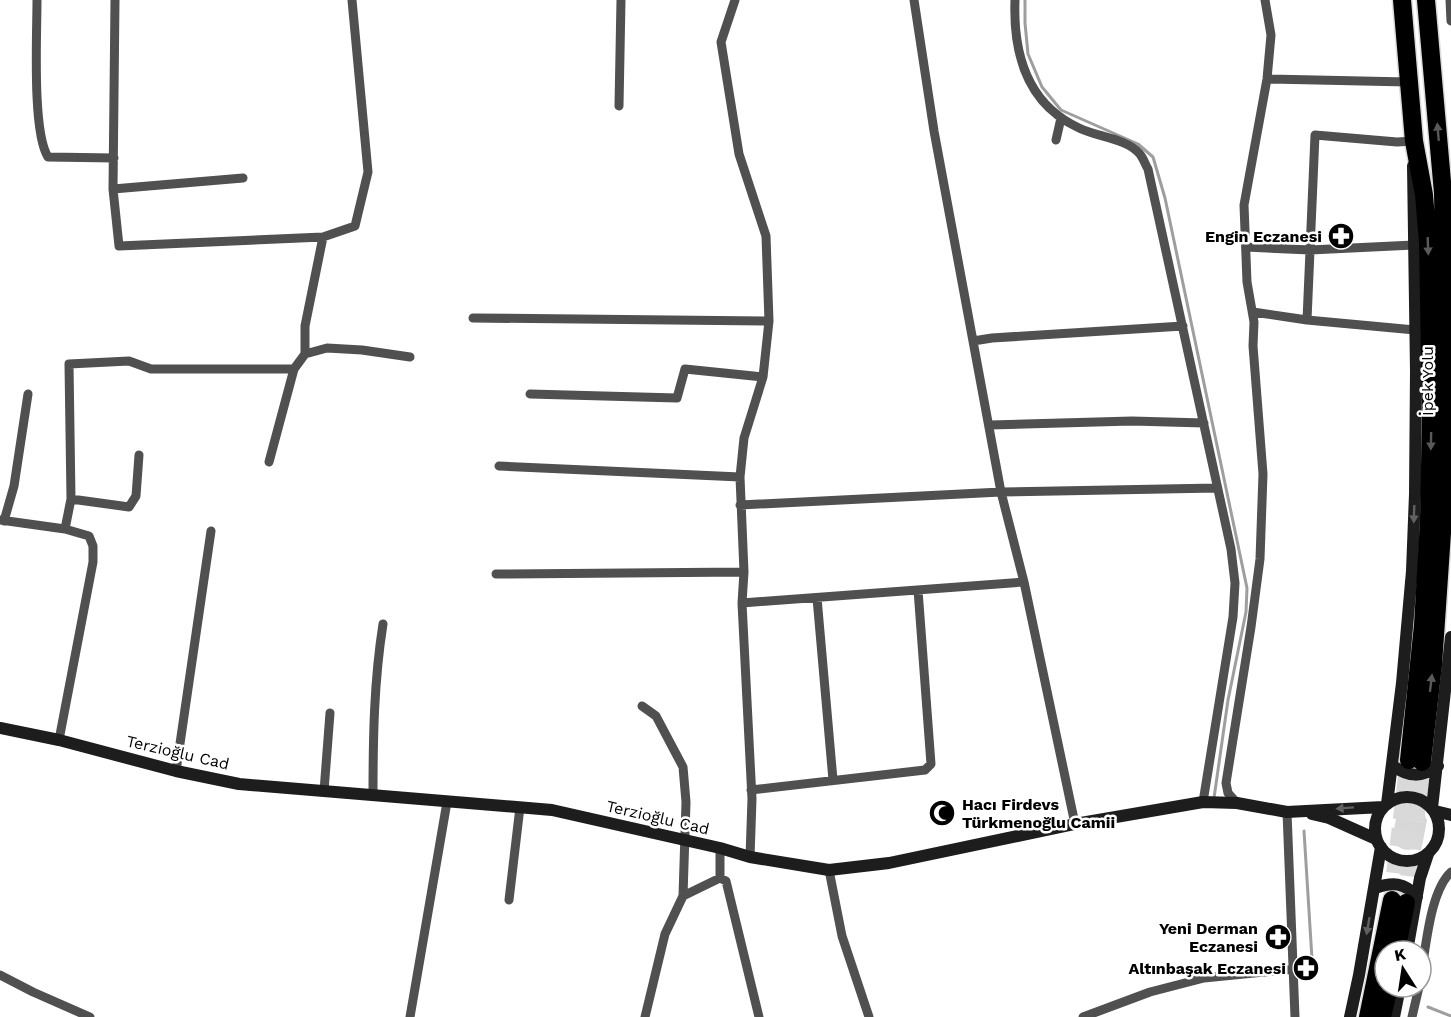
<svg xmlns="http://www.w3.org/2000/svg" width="1451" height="1017" font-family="'Work Sans',sans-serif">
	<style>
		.green { fill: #d7d7d7 }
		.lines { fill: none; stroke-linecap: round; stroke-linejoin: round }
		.stream { stroke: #9e9e9e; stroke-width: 3 }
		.highway-tunnel { stroke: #d9d9d9; stroke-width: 18; stroke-dasharray: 18 9; stroke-linecap: butt }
		.highway-casing { stroke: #dbdbdb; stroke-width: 21 }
		.street { stroke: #505050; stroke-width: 9 }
		.secondary { stroke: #1d1d1d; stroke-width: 12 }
		.highway { stroke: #000; stroke-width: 18 }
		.oneway { fill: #595959 }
		.oneway2 { fill: #616161 }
		.labels { text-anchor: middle; stroke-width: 5; stroke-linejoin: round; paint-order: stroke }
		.poi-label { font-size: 16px; font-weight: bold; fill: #000; stroke: #fff; text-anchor: end }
		.street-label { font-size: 16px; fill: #000; stroke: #fff }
	</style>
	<rect width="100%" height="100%" fill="#fff"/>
	<path class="green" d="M 1415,809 L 1422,811 L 1427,820 L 1422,846 C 1413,852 1395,852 1394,838 C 1393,830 1396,821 1397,813 L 1402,810 Z"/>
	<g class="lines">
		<path class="stream" d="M 1025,0 L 1025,23 L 1028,54 L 1042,87 L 1061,110 L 1138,144 L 1153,157 L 1165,198 L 1247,588 L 1246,612 L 1228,700 L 1214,798
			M 1304,831 L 1312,959
			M 1428,1007 L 1451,1016"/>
		<path class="highway-tunnel" d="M 1392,900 L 1409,760
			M 1406,903 L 1422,762"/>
		<defs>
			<path id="highway" d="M 1402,0 L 1414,141 L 1424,195 L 1428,242 L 1431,414 L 1429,520 L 1423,625 L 1409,760
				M 1422,762 L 1433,665 L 1442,533 L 1447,412 L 1443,193 L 1426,0
				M 1396,951 L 1406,903
				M 1368,1017 L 1392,900
				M 1382,1017 L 1389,987"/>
		</defs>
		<use href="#highway" class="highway-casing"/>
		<path class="street" d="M 37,0 C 37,34 32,132 48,157 L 114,158
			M 115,0 L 113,189 L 119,246 L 323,237 L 355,226 L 368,172 L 352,0
			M 735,0 L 721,42 L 739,154 L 766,236 L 769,321 L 763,377 L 744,438 L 740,477 L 744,572 L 742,603 L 752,799 L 750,857
			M 914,0 L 934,131 L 1001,492 L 1024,582 L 1075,824
			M 1015,0 C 1013,53 1027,104 1079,128 C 1097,137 1125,138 1139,153 C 1143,157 1145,164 1148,169 L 1231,549 L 1235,583 L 1233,617 L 1203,802
			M 1450,0 L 1451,21
			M 1267,79 L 1408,82
			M 619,106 L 621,0
			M 1056,140 L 1061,118
			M 113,189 L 243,178
			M 1246,247 L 1310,250 L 1414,245
			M 1253,312 L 1307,320 L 1415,330
			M 473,318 L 769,321
			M 1307,320 L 1315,135 L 1397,142 L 1414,141
			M 973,341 L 992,338 L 1183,326
			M 305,354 L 305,326 L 323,237
			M 530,394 L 677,398 L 685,369 L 763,377
			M 990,425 L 1132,421 L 1204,423
			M 269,462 L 294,369 L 305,354 L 327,348 L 362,350 L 410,357
			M 499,466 L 740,477
			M 71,499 L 129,507 L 136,496 L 139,455
			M 740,505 L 1001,492 L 1217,488
			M 0,520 L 65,529 L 89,536 L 93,546 L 93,562 L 59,740
			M 4,521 L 14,486 L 28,394
			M 65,529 L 71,499 L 69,364 L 129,361 L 151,369 L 294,369
			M 496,574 L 744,572
			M 817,598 L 833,780
			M 742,603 L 1024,582
			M 642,706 L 656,716 L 683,767 L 686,802 L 683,896 L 665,934 L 645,1017
			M 176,771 L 211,531
			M 751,790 L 925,770 L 931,764 L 918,590
			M 324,791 L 330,713
			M 373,795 C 373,737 374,681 383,624
			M 1237,803 L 1228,793 L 1226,783 L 1251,627 L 1260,559 L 1263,474 L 1253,346 L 1254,322 L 1247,282 L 1244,205 L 1267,79 L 1271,35 L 1265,0
			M 1287,812 L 1295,1017
			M 829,870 L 842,936 L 869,1017
			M 720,878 L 726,881 L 759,1017
			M 683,896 L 720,878 L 720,848
			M 509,900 L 520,807
			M 0,975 L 33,992 L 90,1017
			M 1421,975 C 1426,947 1430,891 1451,872
			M 410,1017 L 447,802
			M 1083,1017 L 1150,992 L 1204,978 L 1294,969
			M 1412,1017 L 1419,987"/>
		<path class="secondary" d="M 0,728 L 59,740 L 176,771 L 239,784 L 552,810 L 720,848 L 750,857 L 829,870 L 889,863 L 1075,824 L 1203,802 L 1237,803 L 1287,812 L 1383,807
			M 1393,766 C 1409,777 1421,778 1438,766
			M1375 829a32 32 0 1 1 64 0a32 32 0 1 1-64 0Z
			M 1387,804 L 1402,683 L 1412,571 L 1415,494 L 1416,371 L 1413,166
			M 1432,808 L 1451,637
			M 1435,811 L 1451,815
			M 1312,814 L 1329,818 L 1376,839
			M 1375,888 C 1392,882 1405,882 1417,897
			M 1407,951 L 1420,878 L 1428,854
			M 1350,1017 L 1359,975 L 1381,847
			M 1394,1017 L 1400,987"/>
		<use href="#highway" class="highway"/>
	</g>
	<defs><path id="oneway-solid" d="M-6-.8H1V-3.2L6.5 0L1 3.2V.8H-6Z" transform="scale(1.5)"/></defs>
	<g class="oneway">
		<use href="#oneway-solid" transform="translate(1438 132) rotate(-95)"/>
		<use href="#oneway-solid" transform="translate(1428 246) rotate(88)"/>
		<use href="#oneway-solid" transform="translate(1431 441) rotate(91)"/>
		<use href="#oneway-solid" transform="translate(1431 683) rotate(-83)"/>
	</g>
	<g class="oneway2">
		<use href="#oneway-solid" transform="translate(1414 514) rotate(92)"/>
		<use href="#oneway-solid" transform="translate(1345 808) rotate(176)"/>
		<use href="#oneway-solid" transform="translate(1368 926) rotate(100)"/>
	</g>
	<defs>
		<symbol id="pharmacy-disc" viewBox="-11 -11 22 22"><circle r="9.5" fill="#000" stroke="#fff"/><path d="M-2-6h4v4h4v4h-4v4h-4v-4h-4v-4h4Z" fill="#fff"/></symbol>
		<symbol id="mosque-disc" viewBox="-11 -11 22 22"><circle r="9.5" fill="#000" stroke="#fff"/><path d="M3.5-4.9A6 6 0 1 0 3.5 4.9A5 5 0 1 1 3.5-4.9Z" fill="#fff"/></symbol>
	</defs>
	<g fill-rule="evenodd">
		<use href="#pharmacy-disc" x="1326" y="221" width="30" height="30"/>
		<use href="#mosque-disc" x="927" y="798" width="30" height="30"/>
		<use href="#pharmacy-disc" x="1263" y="922" width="30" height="30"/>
		<use href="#pharmacy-disc" x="1291" y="953" width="30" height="30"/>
	</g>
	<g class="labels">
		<g class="poi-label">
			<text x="1322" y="242">Engin Eczanesi</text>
			<text x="962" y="810" text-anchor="start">Hacı Firdevs<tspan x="962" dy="18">Türkmenoğlu Camii</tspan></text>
			<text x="1258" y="934">Yeni Derman<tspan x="1258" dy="18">Eczanesi</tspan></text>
			<text x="1286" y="974">Altınbaşak Eczanesi</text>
		</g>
		<g class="street-label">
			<text transform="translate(1427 381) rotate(-90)" y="6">İpek Yolu</text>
			<text transform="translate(178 752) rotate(13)" y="6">Terzioğlu Cad</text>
			<text transform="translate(658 817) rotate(13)" y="6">Terzioğlu Cad</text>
		</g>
	</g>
	<g transform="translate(1403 969) rotate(348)"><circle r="28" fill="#ffffff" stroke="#999999" stroke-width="1.5"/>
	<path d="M0-4.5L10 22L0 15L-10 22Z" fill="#000000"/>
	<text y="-9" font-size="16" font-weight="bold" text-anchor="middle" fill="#000000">K</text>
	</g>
</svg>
